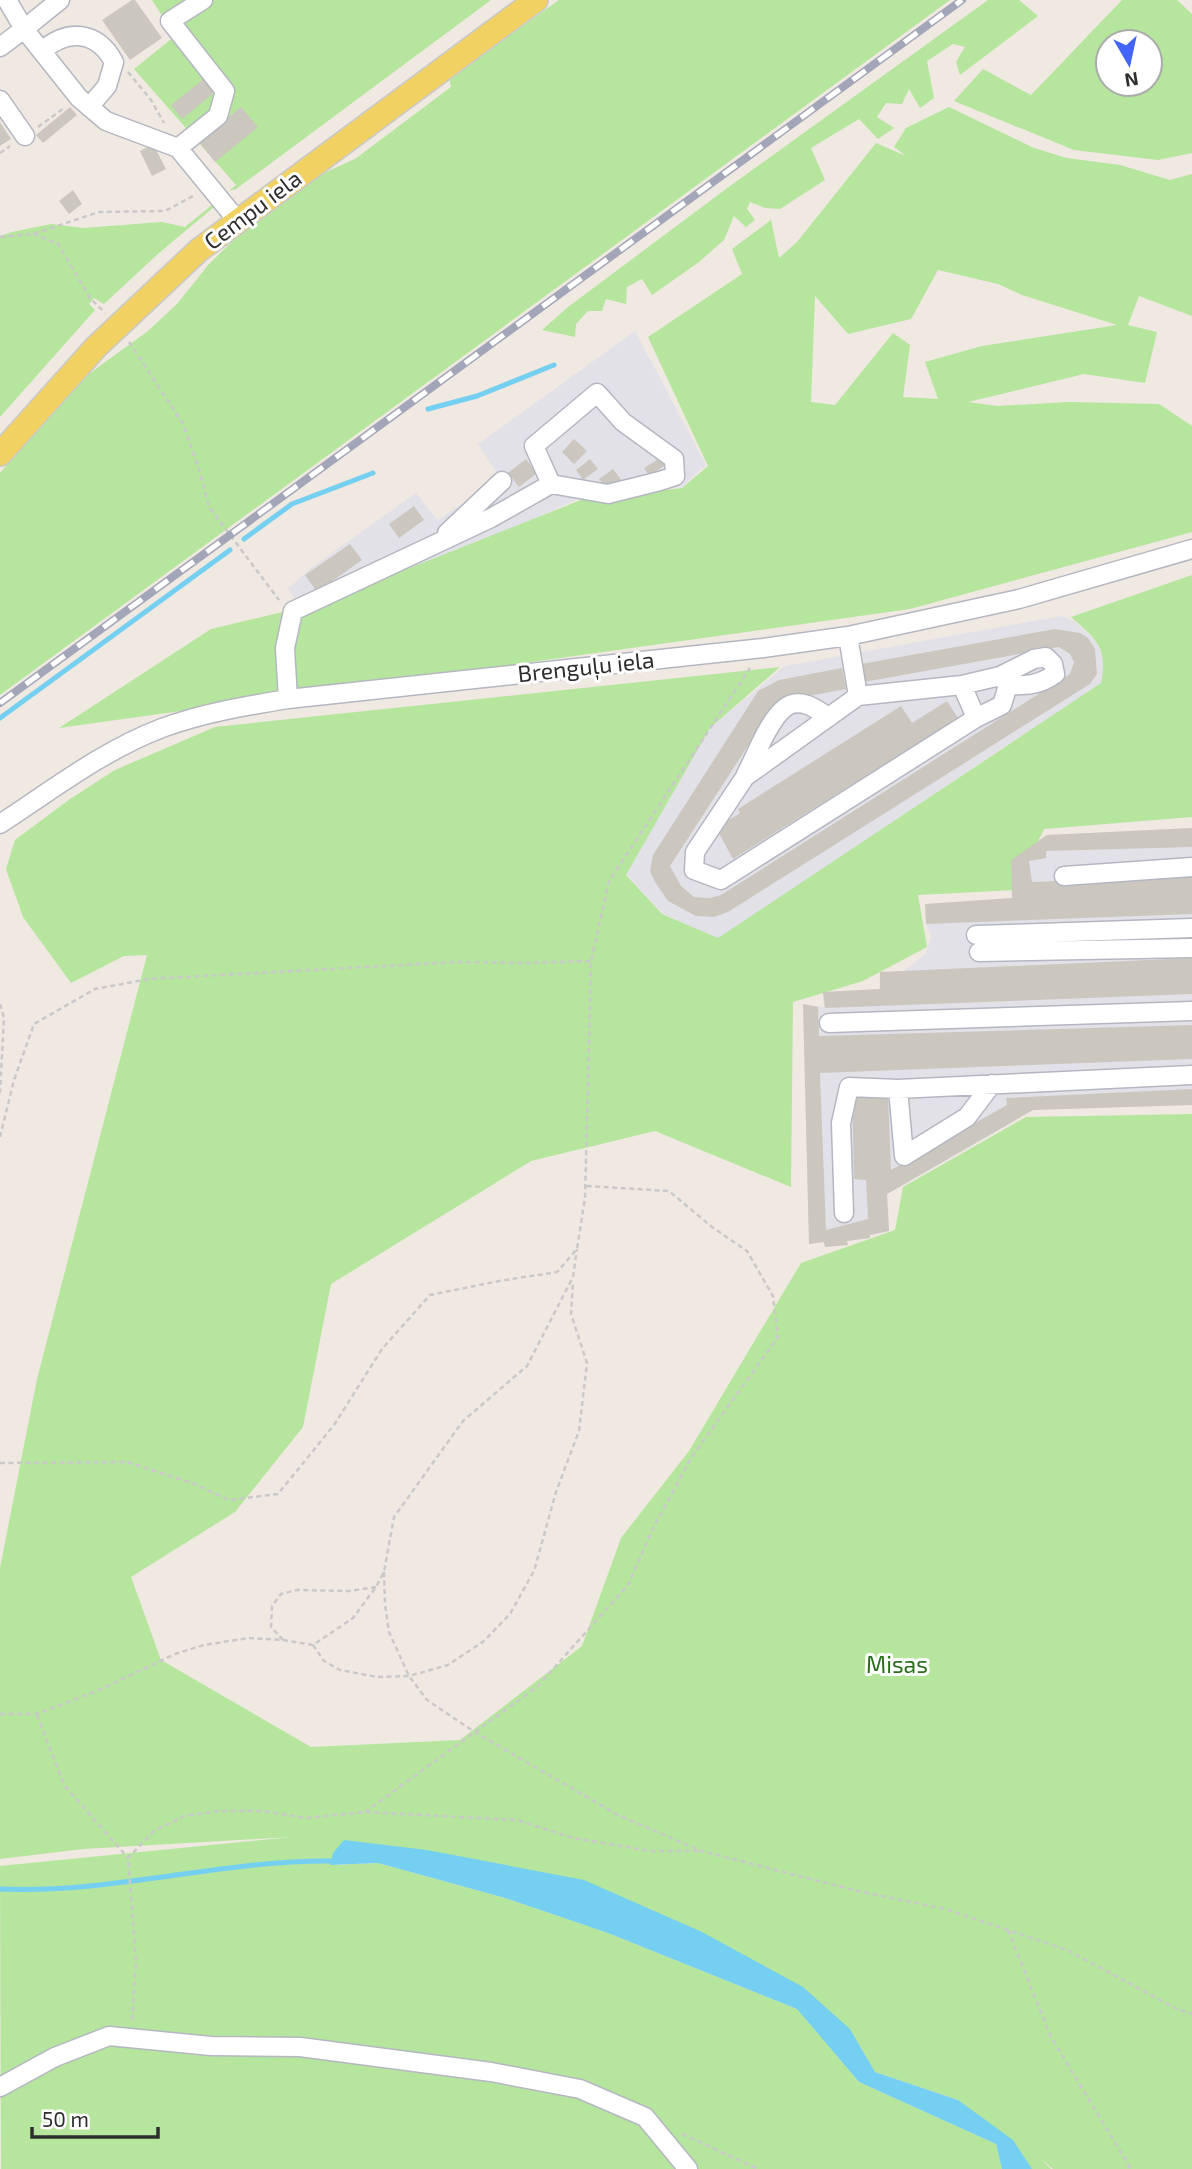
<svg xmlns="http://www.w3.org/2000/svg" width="1192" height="2169" font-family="'Exo 2',sans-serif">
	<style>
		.industrial { fill: #e3e1e8 }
		.green { fill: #b6e59e; fill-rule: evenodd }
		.water { fill: #75cff0 }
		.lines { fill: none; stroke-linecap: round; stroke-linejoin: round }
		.stream { stroke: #75cff0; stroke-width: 5 }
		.building { fill: #cbc7bf }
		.minor-casing { stroke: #b4b7c1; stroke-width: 21 }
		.major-casing { stroke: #c9c9c9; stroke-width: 26 }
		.path { stroke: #c9c9c9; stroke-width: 2.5; stroke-dasharray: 5 3.5; stroke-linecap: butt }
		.minor { stroke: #fff; stroke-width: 18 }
		.major { stroke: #f2d163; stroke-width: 23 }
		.rail-casing { stroke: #a3a6b8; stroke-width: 8 }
		.rail { stroke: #fff; stroke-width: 5; stroke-dasharray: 16; stroke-linecap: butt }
		.labels { text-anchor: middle; stroke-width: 6; stroke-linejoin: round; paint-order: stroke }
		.street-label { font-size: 23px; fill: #2e2e2e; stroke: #fff }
		.park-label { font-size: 23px; fill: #2c6e1b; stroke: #fff }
	</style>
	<rect width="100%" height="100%" fill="#efe9e1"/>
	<path class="industrial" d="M 635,331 L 706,465 L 682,487 L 580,498 L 362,597 L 304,610 L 288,589 L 312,567 L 416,493 L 438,520 L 500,478 L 478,444 Z
		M 1061,616 L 1074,621 L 1096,641 L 1105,663 L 1101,684 L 996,752 L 718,940 L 662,913 L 626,874 L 709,729 L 785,666 Z
		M 1192,828 L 1192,1105 L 1033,1110 L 888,1194 L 889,1231 L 871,1235 L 870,1238 L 847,1241 L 848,1245 L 825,1247 L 824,1242 L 809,1244 L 803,1004 L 824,1007 L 823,992 L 879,989 L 880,972 L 904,971 L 926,953 L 931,936 L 926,924 L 925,904 L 1012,898 L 1011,860 L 1047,835 Z"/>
	<path class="green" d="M 152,0 L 491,0 L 236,189 L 229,191 L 236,185 L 134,69 L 175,36 Z
		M 559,0 L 950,0 L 0,695 L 0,473 L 54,408 L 86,376 L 148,331 L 177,304 L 209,264 L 239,235 L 324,173 L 355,159 L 451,87 L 449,78 Z
		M 988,0 L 1019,0 L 1038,16 L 960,75 L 956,62 L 965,47 L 953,44 L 927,61 L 934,98 L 920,108 L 909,89 L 902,104 L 886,103 L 877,117 L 894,128 L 878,139 L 859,119 L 811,148 L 825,180 L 780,209 L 765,208 L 750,202 L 747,209 L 755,220 L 746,227 L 734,216 L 724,240 L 699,262 L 652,295 L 642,279 L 627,287 L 626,304 L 606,299 L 602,311 L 588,311 L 576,324 L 575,337 L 542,330 L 568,307 L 730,186 Z
		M 1122,0 L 1177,0 L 1192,14 L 1192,153 L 1158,160 L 1074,150 L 954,101 L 983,69 L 1031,95 ZM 1108,42 L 1150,42 L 1150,84 L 1108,84 Z
		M 949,107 L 1034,148 L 1067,158 L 1120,165 L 1170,180 L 1192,174 L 1192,316 L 1139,296 L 1128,325 L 1157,332 L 1145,383 L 1084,374 L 968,402 L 997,406 L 1069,402 L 1159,404 L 1192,426 L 1192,532 L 910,609 L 59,728 L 211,629 L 321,603 L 581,500 L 682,488 L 708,466 L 648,337 L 742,274 L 732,249 L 771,220 L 779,258 L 797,242 L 876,143 L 906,156 L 894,147 L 906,128 ZM 938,270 L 998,284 L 1022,295 L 1117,325 L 982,346 L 925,362 L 938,399 L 903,397 L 910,345 L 893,333 L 835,405 L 811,402 L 815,296 L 848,334 L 911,319 Z
		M 213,204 L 214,207 L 159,253 L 104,304 L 94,298 L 89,304 L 95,310 L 0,417 L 0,236 L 12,232 L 51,224 L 83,228 L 162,222 L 185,227 Z
		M 1192,575 L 1192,817 L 1044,829 L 1015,890 L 918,895 L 927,947 L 863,981 L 793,1002 L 791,1187 L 655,1131 L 531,1161 L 331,1284 L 303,1427 L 235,1512 L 131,1577 L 161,1660 L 311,1747 L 460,1740 L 582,1646 L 621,1538 L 689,1451 L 801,1263 L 895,1230 L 903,1187 L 1026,1117 L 1192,1114 L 1192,2169 L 1053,2169 L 1041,2159 L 1051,2169 L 1032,2169 L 958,2100 L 875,2072 L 850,2029 L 427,1850 L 331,1865 L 378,1863 L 505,1898 L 608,1933 L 797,2009 L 859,2082 L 996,2144 L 1002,2169 L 1,2169 L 0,1866 L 292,1837 L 83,1849 L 0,1859 L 0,1568 L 37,1379 L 147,955 L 124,956 L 71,983 L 23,917 L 6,869 L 15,840 L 70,799 L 115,770 L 215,727 L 780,667 L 710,728 L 626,875 L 662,914 L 718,938 L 1101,683 C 1108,647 1096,639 1071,617 Z"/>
	<path class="water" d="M 344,1840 L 427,1850 L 584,1880 L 702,1932 L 803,1987 L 850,2029 L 875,2072 L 958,2100 L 1013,2140 L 1032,2169 L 1002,2169 L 996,2144 L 859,2082 L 797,2009 L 608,1933 L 505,1898 L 378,1863 L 330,1865 L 333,1853 Z"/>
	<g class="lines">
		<path class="stream" d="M 428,409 L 477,396 L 554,365
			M 244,539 L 292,504 L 373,473
			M 0,718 L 230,550
			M 0,1889 C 111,1894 220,1860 331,1861"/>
	</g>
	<path class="building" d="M 132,0 L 135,0 L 162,38 L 130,60 L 102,20 Z
		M 210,74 L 221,87 L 182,119 L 171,105 Z
		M 70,107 L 77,115 L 43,143 L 36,135 Z
		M 241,107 L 258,127 L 215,162 L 199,142 Z
		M 0,122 L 11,139 L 0,146 Z
		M 153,144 L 166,169 L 152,176 L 140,151 Z
		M 73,190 L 82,204 L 69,214 L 59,201 Z
		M 574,439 L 587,451 L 574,464 L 562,452 Z
		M 660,458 L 665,465 L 650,476 L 644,468 Z
		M 526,459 L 537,473 L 519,487 L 508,473 Z
		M 590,459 L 598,469 L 583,480 L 576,470 Z
		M 613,469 L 623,482 L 609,492 L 599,479 Z
		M 414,506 L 424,520 L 399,538 L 389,524 Z
		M 350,544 L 362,560 L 317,592 L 305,575 Z
		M 1055,629 L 1080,633 L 1088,638 L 1095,649 L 1097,674 L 1090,684 L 728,912 L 714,917 L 696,916 L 668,901 L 655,882 L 650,871 L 653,855 L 758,691 L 779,680 L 842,668 L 846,689 L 783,701 L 768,715 L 670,866 L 681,886 L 694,897 L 710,898 L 721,895 L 1070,674 L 1074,662 L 1070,654 L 1059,647 L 864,682 L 861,664 Z
		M 947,701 L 958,718 L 733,859 L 716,828 L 740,813 L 738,809 L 901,706 L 912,723 Z
		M 1192,828 L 1192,847 L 1046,851 L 1046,858 L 1029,861 L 1032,882 L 1192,875 L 1192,914 L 926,924 L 925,904 L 1012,898 L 1011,860 L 1047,835 Z
		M 1192,958 L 1192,994 L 825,1008 L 823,992 L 880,989 L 880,972 Z
		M 803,1004 L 818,1007 L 819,1036 L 1192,1025 L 1192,1059 L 820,1073 L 826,1230 L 868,1219 L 866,1180 L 854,1179 L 852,1096 L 888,1096 L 891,1170 L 1007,1105 L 1006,1098 L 1192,1089 L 1192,1105 L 1033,1110 L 887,1194 L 889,1231 L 870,1235 L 870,1238 L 847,1241 L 848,1245 L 825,1247 L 824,1242 L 809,1244 Z"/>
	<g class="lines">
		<defs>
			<path id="minor" d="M 7,0 L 24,29 L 60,0
				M 0,47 L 24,29 L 79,98 L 106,121 L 178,148 L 237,220
				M 42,51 C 68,28 97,31 114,62 L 107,86 L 89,107
				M 0,100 L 25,136
				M 178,148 L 218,116 L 225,91 L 170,21 L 203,0
				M 447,533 L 502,481
				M 848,636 L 858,696 L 745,777 L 695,852 L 694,870 L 721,880 L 976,718 L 962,685 L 858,696
				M 1000,676 L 1034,659 L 1046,657 L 1053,664 L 1055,674 C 1039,685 1027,686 1008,685
				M 962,685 L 1000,676 L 1008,685 L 1002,705 L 976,718
				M 288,699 L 285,648 L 293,611 L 491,518 L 551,484 L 534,446 L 597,393 L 623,422 L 674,459 L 675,476 L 660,481 L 608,494 L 551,484
				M 746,774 C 756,756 772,710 792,704 C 806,700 818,711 829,717
				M 0,824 C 52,790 104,750 162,728 C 203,713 245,706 288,699 L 763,648 L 848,636 L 1019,599 L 1192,549
				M 1064,876 L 1192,867
				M 976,935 L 1192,928
				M 979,952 L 1192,948
				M 829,1023 L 1192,1011
				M 898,1089 L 904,1156 L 967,1117 L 992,1084
				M 844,1213 L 841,1123 L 849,1087 L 898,1089 L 1192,1075
				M 0,2087 L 55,2057 L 109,2036 L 211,2046 L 300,2047 L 491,2072 L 580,2089 L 645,2117 L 688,2169"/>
			<path id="major" d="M 0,454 L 96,347 L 199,250 L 536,0"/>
		</defs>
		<use href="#minor" class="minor-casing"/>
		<use href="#major" class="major-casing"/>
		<path class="path" d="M 128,72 L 151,100 L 164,123
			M 38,127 L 64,108
			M 0,153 L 10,146
			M 33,234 L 58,244 L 90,298 L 105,313
			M 0,237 L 33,234 L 99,212 L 165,211 L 195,195
			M 129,342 L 183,424 L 199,469 L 209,507 L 279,600
			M 0,1004 L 4,1018 L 0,1093
			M 0,1137 L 14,1080 L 34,1024 L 95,989 L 149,979 L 457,962 L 527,963 L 591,961
			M 0,1463 L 127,1462 L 192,1483 L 229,1500 L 278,1494 L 334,1425 L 382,1349 L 430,1295 L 499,1281 L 557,1272 L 577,1249 L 585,1198 L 591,961 L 609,881 L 750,668
			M 384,1572 L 385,1604 L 389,1632 L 409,1676 L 427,1700 L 476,1733 L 618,1815 L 701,1851 L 858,1891 L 945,1909 L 1067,1950 L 1177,2009 L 1192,2014
			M 283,1640 L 271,1627 L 272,1606 L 281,1594 L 297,1590 L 349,1591 L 376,1587
			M 313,1645 L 324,1661 L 340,1670 L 377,1677 L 409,1676 L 448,1665 L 484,1641 L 510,1614 L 534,1571 L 556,1492 L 579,1431 L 587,1363 L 571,1314 L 573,1282
			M 0,1714 L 37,1714 L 99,1690 L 175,1654 L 204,1645 L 248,1638 L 283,1640 L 313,1645 L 353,1618 L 376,1587 L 384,1572 L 394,1517 L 463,1421 L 527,1366 L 573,1277 L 577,1249
			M 37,1715 L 64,1785 L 128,1858
			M 365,1812 L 537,1687 L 628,1585 L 654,1526 L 691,1458 L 778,1337 L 773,1296 L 747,1251 L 712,1227 L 669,1191 L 586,1186
			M 1008,1930 L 1051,2037 L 1131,2169
			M 132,2020 L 136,1962 L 128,1858 L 154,1831 L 184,1816 L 219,1811 L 263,1811 L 306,1818 L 365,1812 L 517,1820 L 573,1838 L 651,1851 L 698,1851
			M 682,2134 L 758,2169"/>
		<use href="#minor" class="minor"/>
		<use href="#major" class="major"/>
		<defs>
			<path id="rail" d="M 0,703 L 962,0"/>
		</defs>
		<use href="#rail" class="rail-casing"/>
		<use href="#rail" class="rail"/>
	</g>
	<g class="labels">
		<g class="street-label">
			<text transform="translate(253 210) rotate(-37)" y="8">Cempu iela</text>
			<text transform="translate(586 667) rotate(-6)" y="8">Brenguļu iela</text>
		</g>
		<g class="park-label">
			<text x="897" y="1673">Misas</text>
		</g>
	</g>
	<g transform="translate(1129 63) rotate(171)"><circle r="33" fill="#ffffff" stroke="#ababab" stroke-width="2"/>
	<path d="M0-5L12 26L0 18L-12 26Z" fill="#4264fb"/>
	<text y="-10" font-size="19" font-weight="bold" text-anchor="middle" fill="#2e2e2e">N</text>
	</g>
	<path d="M32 2127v10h126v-10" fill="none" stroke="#2e2e2e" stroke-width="3.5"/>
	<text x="42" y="2127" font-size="21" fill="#2e2e2e" stroke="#ffffff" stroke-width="5" paint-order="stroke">50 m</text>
</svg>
